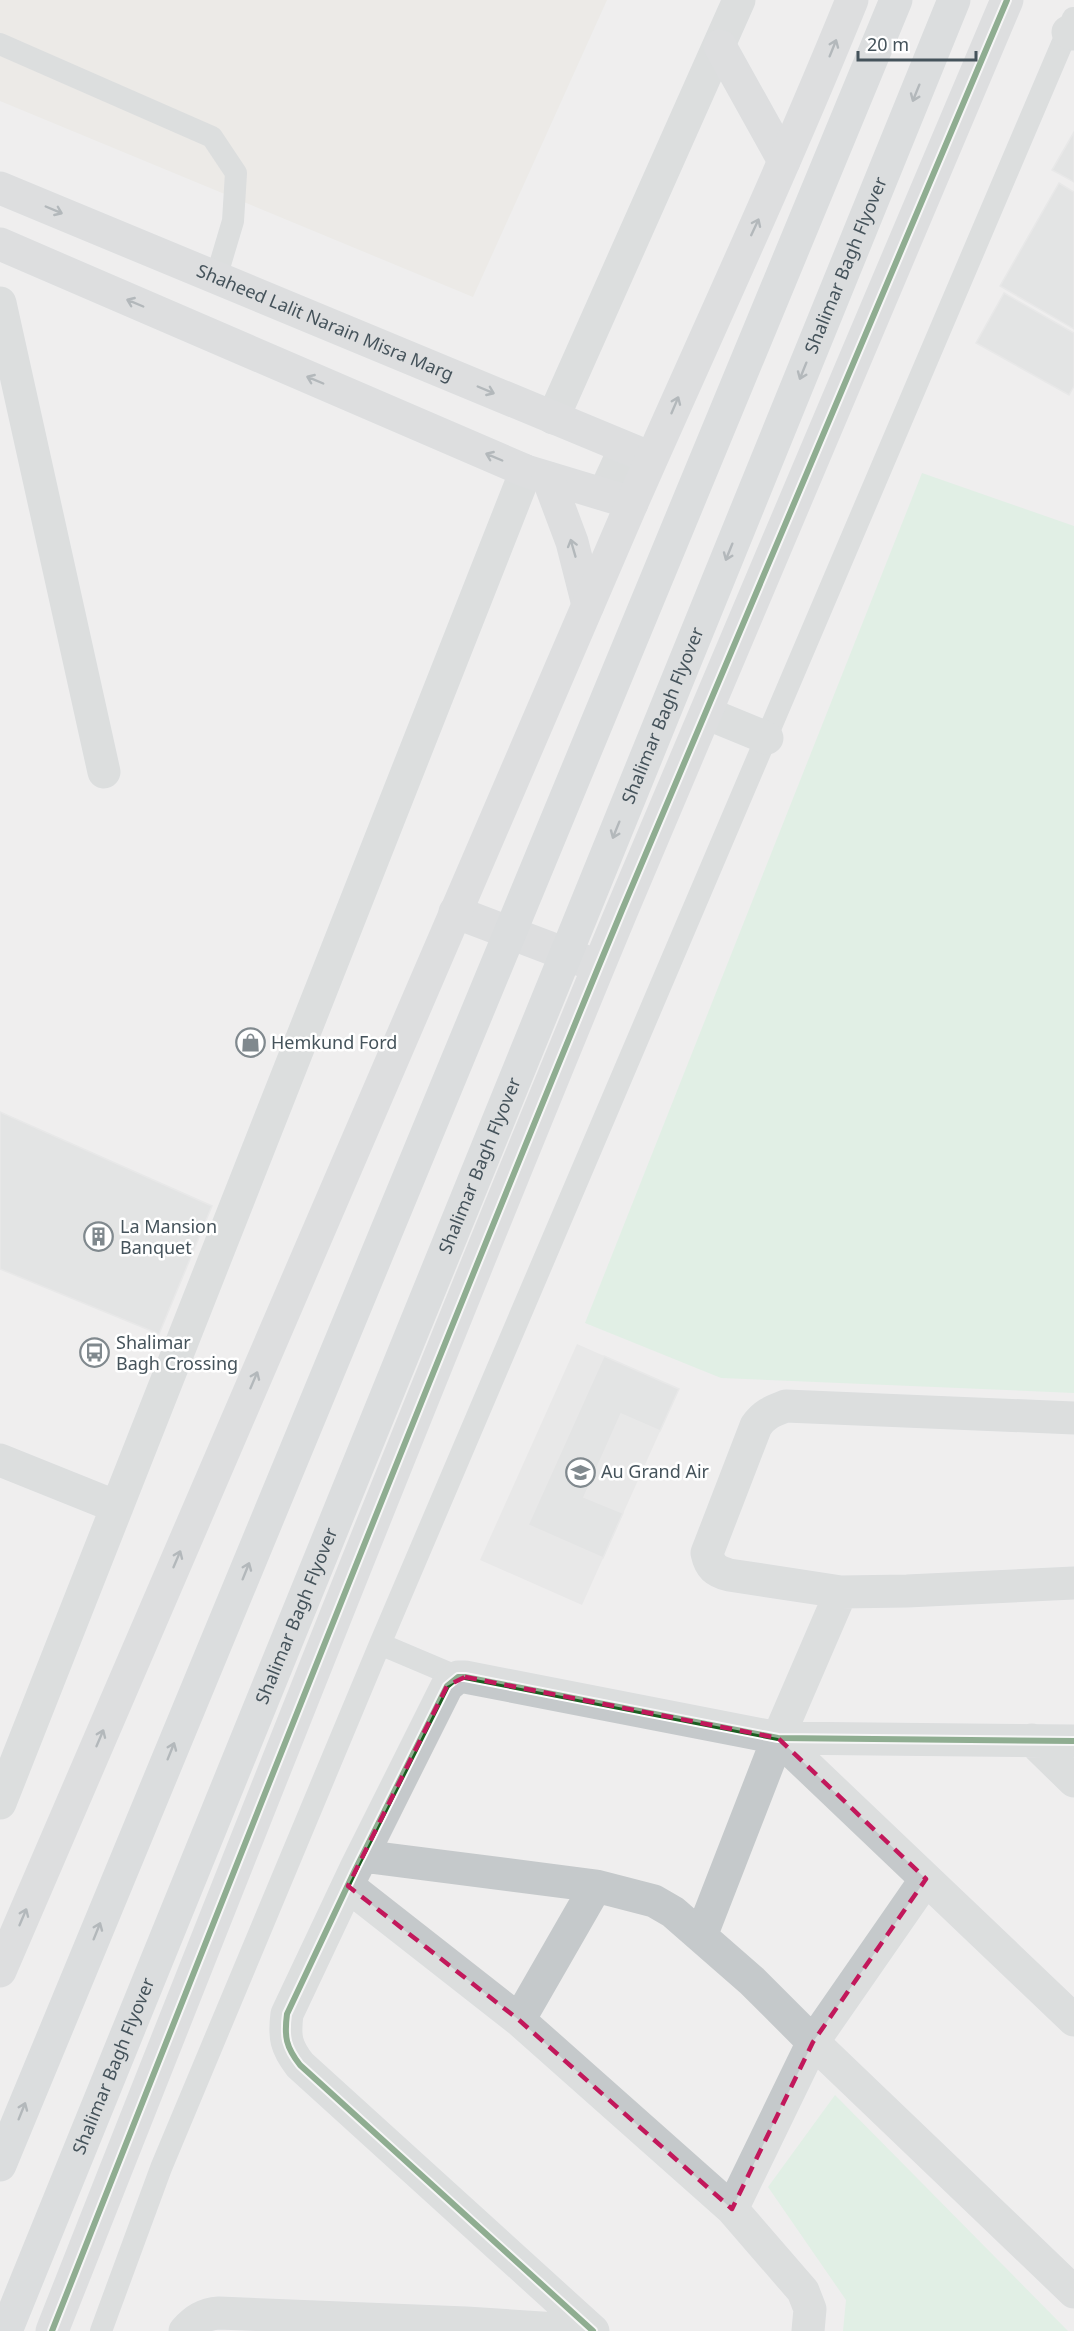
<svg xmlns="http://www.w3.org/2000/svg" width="1074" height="2331" font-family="'Noto Sans',sans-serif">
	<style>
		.commercial { fill: #e8e4dd }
		.education { fill: #e1dfe0 }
		.green { fill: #d1efd9 }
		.building { fill: #d6d7d7; stroke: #e0e0e1; stroke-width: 1.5 }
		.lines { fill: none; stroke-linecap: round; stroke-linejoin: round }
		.lane { stroke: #c5c9cb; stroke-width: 22 }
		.street { stroke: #c5c9cb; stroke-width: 33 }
		.secondary { stroke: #c7cacd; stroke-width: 33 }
		.primary-bridge { stroke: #c3c7ca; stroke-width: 33 }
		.cycleway-casing { stroke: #fff; stroke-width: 10 }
		.cycleway { stroke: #1b5e20; stroke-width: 6 }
		.oneway { stroke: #6c777d }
		.oneway2 { stroke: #6b767c }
		.marked { fill: none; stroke: #c2185b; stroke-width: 4.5; stroke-dasharray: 12 8; stroke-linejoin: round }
		.labels { text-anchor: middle; stroke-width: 5; stroke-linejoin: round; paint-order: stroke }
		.street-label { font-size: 18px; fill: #45535b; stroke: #fff }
		.poi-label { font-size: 18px; fill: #45535b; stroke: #fff; text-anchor: start }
	</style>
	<rect width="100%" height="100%" fill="#efeeee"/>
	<path class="commercial" d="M 0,0 L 607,0 L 473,297 L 0,101 Z"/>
	<path class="education" d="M 577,1344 L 679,1389 L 582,1605 L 480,1560 Z"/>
	<path class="green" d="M 922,473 L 1074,526 L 1074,1393 L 721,1378 L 585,1323 Z
		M 835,2095 L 1068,2331 L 843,2331 L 846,2300 L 768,2187 Z"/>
	<path class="building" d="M 1074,132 L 1074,182 L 1052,170 Z
		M 1059,183 L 1074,192 L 1074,329 L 1000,286 Z
		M 1004,293 L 1074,333 L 1074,386 L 1069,395 L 976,343 Z
		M 0,1112 L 212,1206 L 159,1334 L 0,1269 Z
		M 604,1356 L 679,1389 L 660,1431 L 621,1414 L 584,1497 L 623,1513 L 603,1558 L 528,1525 Z"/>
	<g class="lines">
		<path class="lane" d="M 0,44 L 212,137 L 236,173 L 233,221 L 216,278
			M 380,1644 L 458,1677
			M 101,2331 L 161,2168 L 380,1644 L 1073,18"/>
		<path class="street" d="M 1068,32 L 1074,34
			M 0,303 L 104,772
			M 553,418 L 739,0
			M 604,494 L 625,448
			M 706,713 L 767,738
			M 1074,1418 L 786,1406 C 773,1411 764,1414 756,1426 L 707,1553 C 710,1567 715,1571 729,1575 L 841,1592 L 907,1591 L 1074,1583
			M 0,1460 L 117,1507
			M 778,1738 L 1074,2020
			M 1032,1740 L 1074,1781
			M 0,1803 L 526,471
			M 362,1856 L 596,1886 L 654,1901 L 673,1912 L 752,1981 L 813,2042 L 1074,2292
			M 348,1886 L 519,2020 L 732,2209 L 803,2291 L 810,2309 L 808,2331
			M 701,1936 L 778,1738 L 841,1592
			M 519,2020 L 596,1886
			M 732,2209 L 813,2042 L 926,1879
			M 185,2331 C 195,2320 204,2314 219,2313 L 466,2323 L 587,2331
			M 593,2331 L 300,2065 C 286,2047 284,2037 287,2014 L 355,1870 L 447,1686 L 458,1677 L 465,1677 L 778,1738 L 1074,1741"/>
		<g class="secondary">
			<path d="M 720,46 L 784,161"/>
			<path id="s1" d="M 0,188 L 651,458"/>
			<path d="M 0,244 L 526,471 L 632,503"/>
			<path d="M 548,478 L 572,542 L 588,605"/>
			<path d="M 455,912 L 592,964"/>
			<path d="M 0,1971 L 632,503 C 706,335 783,170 852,0"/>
			<path d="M 52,2331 C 232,1876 412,1420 598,968 C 732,644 871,322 1007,0"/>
		</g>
		<g class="primary-bridge">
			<path d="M 0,2165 L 896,0"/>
			<path id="s2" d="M 6,2331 L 954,0"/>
		</g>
		<defs>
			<path id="cycleway" d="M 52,2331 C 232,1876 412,1420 598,968 C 732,644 871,322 1007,0
				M 593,2331 L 300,2065 C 286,2047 284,2037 287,2014 L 355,1870 L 447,1686 L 458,1677 L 465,1677 L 778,1738 L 1074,1741"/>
		</defs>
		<use href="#cycleway" class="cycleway-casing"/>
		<use href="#cycleway" class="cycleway"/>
	</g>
	<defs><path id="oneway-shaft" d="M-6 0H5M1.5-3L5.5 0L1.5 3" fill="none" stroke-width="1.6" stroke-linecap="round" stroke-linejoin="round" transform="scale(1.5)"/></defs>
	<g class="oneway">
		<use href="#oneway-shaft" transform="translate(833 48) rotate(-68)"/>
		<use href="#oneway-shaft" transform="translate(54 210) rotate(23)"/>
		<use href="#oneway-shaft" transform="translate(755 227) rotate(-65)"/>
		<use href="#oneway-shaft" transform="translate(135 303) rotate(-157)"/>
		<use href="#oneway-shaft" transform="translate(315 380) rotate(-157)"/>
		<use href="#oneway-shaft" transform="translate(486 390) rotate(23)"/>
		<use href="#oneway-shaft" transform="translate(675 405) rotate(-67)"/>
		<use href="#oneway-shaft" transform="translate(494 457) rotate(-157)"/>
		<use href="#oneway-shaft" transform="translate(573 548) rotate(-106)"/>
		<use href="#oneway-shaft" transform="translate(254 1380) rotate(-67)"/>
		<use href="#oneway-shaft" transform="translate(177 1559) rotate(-67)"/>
		<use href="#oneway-shaft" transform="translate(100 1738) rotate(-67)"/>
		<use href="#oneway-shaft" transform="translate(23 1917) rotate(-67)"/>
	</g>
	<g class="oneway2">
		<use href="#oneway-shaft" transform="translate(916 93) rotate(112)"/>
		<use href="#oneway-shaft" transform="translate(803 371) rotate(112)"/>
		<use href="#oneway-shaft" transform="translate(729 552) rotate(112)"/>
		<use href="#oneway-shaft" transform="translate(616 830) rotate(112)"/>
		<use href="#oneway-shaft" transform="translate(246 1571) rotate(-68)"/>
		<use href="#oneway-shaft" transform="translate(171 1751) rotate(-68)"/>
		<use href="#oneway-shaft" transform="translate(97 1931) rotate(-68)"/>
		<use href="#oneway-shaft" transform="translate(22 2111) rotate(-68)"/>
	</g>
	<path d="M0 0H1074V2331H0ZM 465,1677 L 778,1738 L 926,1879 L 813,2042 L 732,2209 L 519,2020 L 348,1886 L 447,1686 Z" fill="#efeeee" fill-opacity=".55" fill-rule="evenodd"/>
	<path class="marked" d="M 465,1677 L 778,1738 L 926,1879 L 813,2042 L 732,2209 L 519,2020 L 348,1886 L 447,1686 Z"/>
	<defs>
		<symbol id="shop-ring" viewBox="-11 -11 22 22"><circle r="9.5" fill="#fff" stroke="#80898e" stroke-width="1.5"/><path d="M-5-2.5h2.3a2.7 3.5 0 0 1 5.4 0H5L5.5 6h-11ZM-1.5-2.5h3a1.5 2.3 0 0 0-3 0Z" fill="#80898e"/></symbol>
		<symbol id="building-ring" viewBox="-11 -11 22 22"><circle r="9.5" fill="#fff" stroke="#80898e" stroke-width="1.5"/><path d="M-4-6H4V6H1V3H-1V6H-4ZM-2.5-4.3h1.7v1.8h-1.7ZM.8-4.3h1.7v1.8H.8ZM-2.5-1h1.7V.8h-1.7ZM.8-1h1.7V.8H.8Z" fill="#80898e"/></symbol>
		<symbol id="bus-ring" viewBox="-11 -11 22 22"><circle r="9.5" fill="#fff" stroke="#80898e" stroke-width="1.5"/><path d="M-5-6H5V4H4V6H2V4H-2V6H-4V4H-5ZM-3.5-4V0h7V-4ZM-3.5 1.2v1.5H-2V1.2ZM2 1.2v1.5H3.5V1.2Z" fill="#80898e"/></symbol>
		<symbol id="school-ring" viewBox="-11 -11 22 22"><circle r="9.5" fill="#fff" stroke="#80898e" stroke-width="1.5"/><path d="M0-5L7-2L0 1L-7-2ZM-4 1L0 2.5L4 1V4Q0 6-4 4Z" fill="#80898e"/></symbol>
	</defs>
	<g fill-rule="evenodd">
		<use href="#shop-ring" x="234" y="1026" width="33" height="33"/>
		<use href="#building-ring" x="82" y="1220" width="33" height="33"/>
		<use href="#bus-ring" x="78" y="1336" width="33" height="33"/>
		<use href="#school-ring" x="564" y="1456" width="33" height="33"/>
	</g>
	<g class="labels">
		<g class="street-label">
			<text dy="6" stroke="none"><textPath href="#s2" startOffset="2230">Shalimar Bagh Flyover</textPath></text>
			<text dy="6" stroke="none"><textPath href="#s1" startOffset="352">Shaheed Lalit Narain Misra Marg</textPath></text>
			<text dy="6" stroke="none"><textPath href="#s2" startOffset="1744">Shalimar Bagh Flyover</textPath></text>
			<text dy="6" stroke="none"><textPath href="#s2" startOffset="1258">Shalimar Bagh Flyover</textPath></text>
			<text dy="6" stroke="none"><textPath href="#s2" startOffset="772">Shalimar Bagh Flyover</textPath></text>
			<text dy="6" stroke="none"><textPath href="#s2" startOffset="286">Shalimar Bagh Flyover</textPath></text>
		</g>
		<g class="poi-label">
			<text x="271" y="1049">Hemkund Ford</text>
			<text x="120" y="1233">La Mansion<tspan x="120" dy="21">Banquet</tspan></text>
			<text x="116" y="1349">Shalimar<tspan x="116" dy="21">Bagh Crossing</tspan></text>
			<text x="601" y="1478">Au Grand Air</text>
		</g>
	</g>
	<path d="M858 51v9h118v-9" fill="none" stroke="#45535b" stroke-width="3"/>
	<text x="867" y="51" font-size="18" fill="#45535b" stroke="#ffffff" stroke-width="4.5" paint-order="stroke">20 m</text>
</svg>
